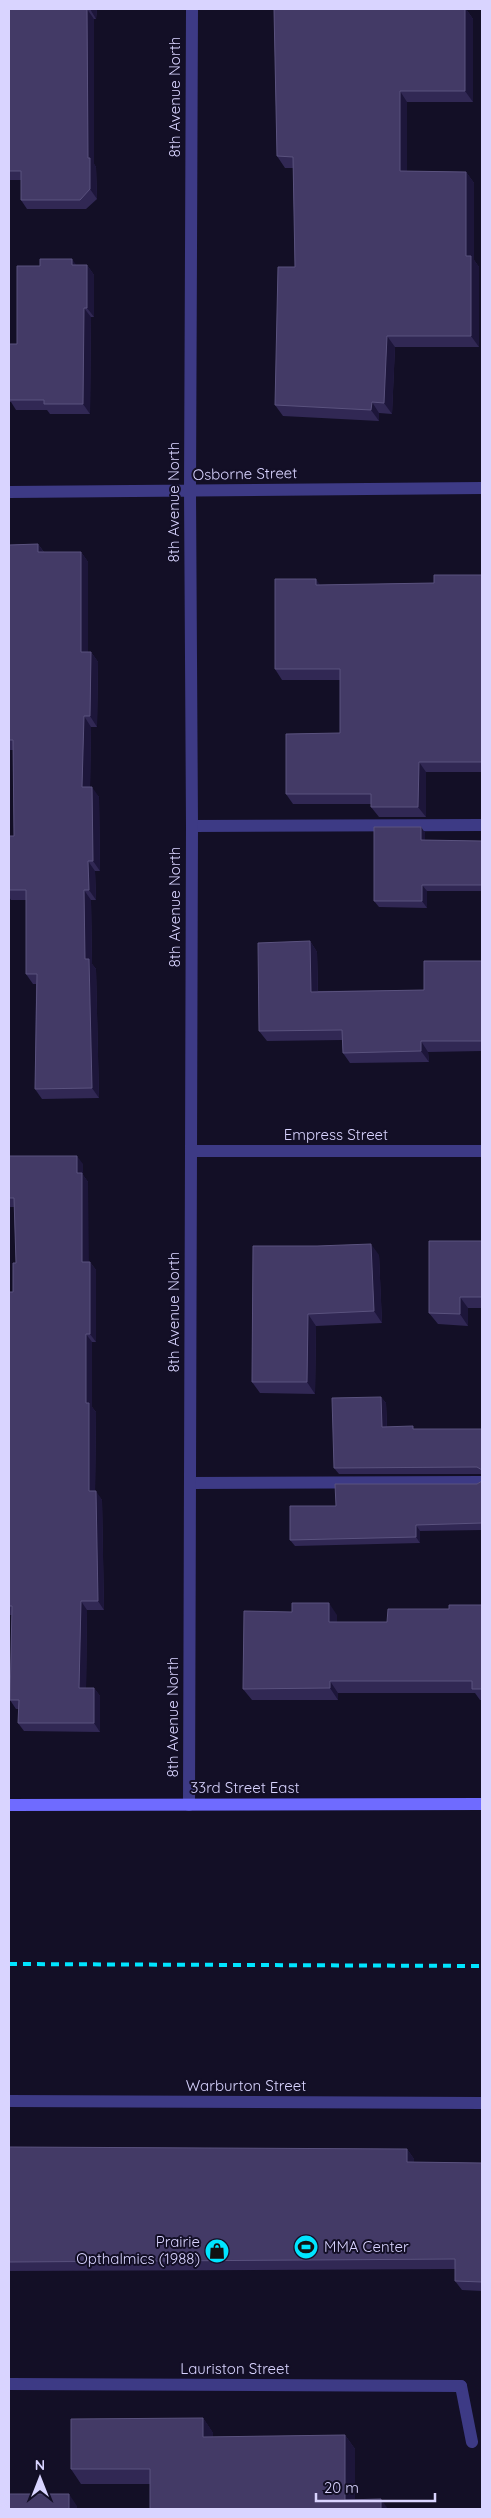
<svg xmlns="http://www.w3.org/2000/svg" width="491" height="2518" font-family="Quicksand,sans-serif">
	<style>
		.lines { fill: none; stroke-linecap: round; stroke-linejoin: round }
		.lane { stroke: #3d3a85; stroke-width: 12 }
		.street { stroke: #3d3a85; stroke-width: 12 }
		.secondary { stroke: #6f6bff; stroke-width: 12 }
		.rail { stroke: #00e5ff; stroke-width: 4; stroke-dasharray: 8 6; stroke-linecap: butt }
		.wall { fill: #312854 }
		.shaded-wall { fill: #1d163a }
		.building { fill: #433a66; stroke: #5a527e }
		.labels { text-anchor: middle; stroke-width: 4; stroke-linejoin: round; paint-order: stroke }
		.street-label { font-size: 15px; fill: #d9d4ff; stroke: #130f26 }
		.poi-label { font-size: 15px; fill: #d9d4ff; stroke: #130f26; text-anchor: end }
	</style>
	<rect width="100%" height="100%" fill="#130f26"/>
	<g class="lines">
		<path class="lane" d="M 192,826 L 482,825
			M 190,1483 L 482,1482
			M 461,2386 L 472,2442"/>
		<path class="street" d="M 9,492 L 482,488
			M 191,1151 L 482,1151
			M 189,1805 L 192,826 L 190,491 L 192,9
			M 9,2101 L 482,2103
			M 9,2384 L 461,2386"/>
		<path class="secondary" d="M 9,1805 L 482,1804"/>
		<path class="rail" d="M 9,1964 L 482,1966"/>
	</g>
	<path class="wall" d="M 9,9 L 97,9 L 96,19 L 94,19 L 94,164 L 96,167 L 97,199 L 86,209 L 27,209 L 21,200 L 21,180 L 9,180 Z
		M 274,9 L 466,9 L 473,19 L 473,102 L 407,102 L 407,171 L 466,172 L 474,183 L 474,260 L 479,267 L 479,347 L 395,347 L 392,414 L 379,413 L 379,421 L 283,416 L 275,405 L 295,267 L 293,168 L 285,168 L 277,156 Z
		M 87,265 L 94,275 L 94,317 L 91,317 L 90,414 L 50,414 L 47,410 L 16,410 L 11,402 L 9,402 L 9,344 L 17,344 L 40,266 Z
		M 38,544 L 44,552 L 81,552 L 88,562 L 88,652 L 91,652 L 98,662 L 97,727 L 91,727 L 90,787 L 99,797 L 100,871 L 95,871 L 96,900 L 91,900 L 92,964 L 96,969 L 99,1098 L 42,1099 L 35,1089 L 36,984 L 33,984 L 26,974 L 26,900 L 11,900 L 9,897 L 9,836 L 14,836 L 13,750 L 9,750 L 9,545 Z
		M 482,575 L 482,772 L 426,772 L 426,817 L 379,817 L 371,807 L 371,804 L 293,804 L 286,794 L 340,733 L 340,680 L 282,680 L 275,669 L 320,585 L 434,583 Z
		M 421,827 L 425,833 L 425,840 L 482,841 L 482,891 L 427,891 L 427,908 L 379,907 L 374,901 Z
		M 310,941 L 317,952 L 318,991 L 424,990 L 482,961 L 482,1051 L 428,1052 L 429,1062 L 350,1063 L 343,1053 L 342,1040 L 267,1041 L 259,1031 Z
		M 9,1156 L 83,1164 L 83,1175 L 88,1182 L 88,1262 L 90,1262 L 96,1270 L 96,1342 L 92,1342 L 92,1407 L 96,1412 L 95,1491 L 102,1500 L 104,1610 L 87,1610 L 86,1688 L 94,1688 L 100,1696 L 100,1732 L 24,1731 L 18,1723 L 19,1709 L 16,1709 L 10,1700 L 12,1615 L 9,1615 L 9,1292 L 13,1292 L 16,1263 L 14,1207 L 9,1207 Z
		M 482,1241 L 482,1308 L 468,1308 L 468,1326 L 438,1324 L 429,1313 Z
		M 317,1246 L 379,1255 L 382,1323 L 316,1326 L 315,1394 L 260,1393 L 252,1382 Z
		M 381,1397 L 386,1403 L 387,1427 L 415,1429 L 482,1429 L 482,1474 L 339,1474 L 334,1468 Z
		M 482,1481 L 482,1530 L 420,1531 L 420,1543 L 295,1546 L 290,1540 L 336,1506 L 477,1484 Z
		M 482,1605 L 482,1700 L 480,1700 L 475,1693 L 338,1693 L 338,1700 L 252,1700 L 243,1689 L 337,1615 L 337,1622 L 387,1622 L 449,1609 Z
		M 9,2147 L 407,2149 L 414,2159 L 414,2162 L 482,2163 L 482,2291 L 462,2290 L 455,2281 L 455,2269 L 9,2271 Z
		M 203,2418 L 213,2433 L 213,2437 L 345,2435 L 355,2449 L 355,2500 L 388,2509 L 150,2484 L 81,2484 L 71,2469 Z"/>
	<path class="shaded-wall" d="M 87,9 L 94,19 L 94,164 L 96,167 L 97,199 L 90,189 L 88,158 Z
		M 90,9 L 97,9 L 96,19 Z
		M 465,9 L 466,9 L 473,19 L 473,102 L 465,91 Z
		M 400,91 L 407,102 L 407,182 L 400,171 Z
		M 466,172 L 474,183 L 474,260 L 479,267 L 479,347 L 471,336 L 466,256 Z
		M 72,259 L 79,269 L 72,265 Z
		M 87,265 L 94,275 L 94,317 L 87,308 Z
		M 84,308 L 91,317 L 90,414 L 83,404 Z
		M 387,336 L 395,347 L 392,414 L 384,403 Z
		M 372,402 L 379,413 L 379,421 L 371,410 Z
		M 38,544 L 45,554 L 38,552 Z
		M 81,552 L 88,562 L 88,662 L 81,652 Z
		M 316,579 L 323,589 L 316,585 Z
		M 91,652 L 98,662 L 97,727 L 90,716 Z
		M 84,716 L 91,727 L 90,797 L 82,787 Z
		M 419,762 L 426,772 L 426,817 L 418,807 Z
		M 92,787 L 99,797 L 100,871 L 93,861 Z
		M 421,827 L 425,833 L 425,847 L 421,840 Z
		M 88,861 L 95,871 L 96,900 L 89,890 Z
		M 422,885 L 427,891 L 427,908 L 422,901 Z
		M 84,890 L 91,900 L 92,964 L 96,969 L 99,1098 L 92,1088 L 85,959 Z
		M 310,941 L 317,952 L 318,1002 L 311,992 Z
		M 421,1041 L 428,1052 L 429,1062 L 421,1051 Z
		M 77,1156 L 83,1164 L 83,1175 L 88,1182 L 89,1270 L 82,1262 L 77,1173 Z
		M 371,1244 L 379,1255 L 382,1323 L 374,1311 Z
		M 90,1262 L 96,1270 L 96,1342 L 90,1334 Z
		M 460,1297 L 468,1308 L 468,1326 L 460,1314 Z
		M 308,1314 L 316,1326 L 315,1394 L 307,1382 Z
		M 86,1334 L 92,1342 L 92,1407 L 96,1412 L 95,1500 L 89,1491 L 86,1403 Z
		M 381,1397 L 386,1403 L 387,1433 L 382,1427 Z
		M 96,1491 L 102,1500 L 104,1610 L 98,1601 Z
		M 416,1525 L 420,1531 L 420,1543 L 416,1537 Z
		M 81,1601 L 87,1610 L 86,1696 L 79,1688 Z
		M 329,1603 L 337,1615 L 337,1633 L 329,1622 Z
		M 330,1681 L 338,1693 L 338,1700 L 330,1688 Z
		M 94,1688 L 100,1696 L 100,1732 L 94,1723 Z
		M 407,2149 L 414,2159 L 414,2172 L 407,2162 Z
		M 203,2418 L 213,2433 L 213,2451 L 203,2437 Z
		M 345,2435 L 355,2449 L 355,2509 L 345,2500 Z
		M 69,2494 L 77,2506 L 77,2509 L 69,2509 Z
		M 381,2499 L 388,2509 L 381,2509 Z"/>
	<path class="building" d="M 9,9 L 90,9 L 87,9 L 88,158 L 90,158 L 90,189 L 80,200 L 21,200 L 21,171 L 9,171 Z
		M 274,9 L 465,9 L 465,91 L 400,91 L 400,171 L 466,172 L 466,256 L 471,256 L 471,336 L 387,336 L 384,403 L 372,402 L 371,410 L 275,405 L 278,267 L 295,267 L 293,157 L 277,156 Z
		M 40,259 L 72,259 L 72,265 L 87,265 L 87,308 L 84,308 L 83,404 L 44,404 L 44,400 L 9,400 L 9,344 L 17,344 L 17,266 L 40,266 Z
		M 38,544 L 38,552 L 81,552 L 81,652 L 91,652 L 90,716 L 84,716 L 82,787 L 92,787 L 93,861 L 88,861 L 89,890 L 84,890 L 85,959 L 89,959 L 92,1088 L 35,1089 L 37,974 L 26,974 L 26,890 L 9,890 L 9,836 L 14,836 L 13,740 L 9,740 L 9,545 Z
		M 434,575 L 482,575 L 482,762 L 419,762 L 418,807 L 371,807 L 371,794 L 286,794 L 286,734 L 340,733 L 340,669 L 275,669 L 275,579 L 316,579 L 316,585 L 434,583 Z
		M 374,827 L 421,827 L 421,840 L 482,841 L 482,885 L 422,885 L 422,901 L 374,901 Z
		M 310,941 L 311,992 L 424,990 L 424,961 L 482,961 L 482,1041 L 421,1041 L 421,1051 L 343,1053 L 342,1030 L 259,1031 L 258,943 Z
		M 9,1156 L 77,1156 L 77,1173 L 82,1173 L 82,1262 L 90,1262 L 90,1334 L 86,1334 L 86,1403 L 89,1403 L 89,1491 L 96,1491 L 98,1601 L 81,1601 L 79,1688 L 94,1688 L 94,1723 L 18,1723 L 19,1700 L 10,1700 L 12,1606 L 9,1606 L 9,1292 L 13,1292 L 13,1263 L 16,1263 L 14,1198 L 9,1198 Z
		M 429,1241 L 482,1241 L 482,1297 L 460,1297 L 460,1314 L 429,1313 Z
		M 371,1244 L 374,1311 L 308,1314 L 307,1382 L 252,1382 L 253,1246 L 317,1246 Z
		M 381,1397 L 382,1427 L 413,1426 L 413,1429 L 482,1429 L 482,1470 L 477,1467 L 334,1468 L 332,1398 Z
		M 482,1481 L 482,1523 L 416,1525 L 416,1537 L 290,1540 L 290,1506 L 336,1506 L 335,1484 L 477,1484 Z
		M 292,1603 L 329,1603 L 329,1622 L 387,1622 L 388,1609 L 449,1609 L 449,1605 L 482,1605 L 482,1689 L 472,1689 L 472,1681 L 330,1681 L 330,1688 L 243,1689 L 244,1611 L 292,1612 Z
		M 9,2147 L 407,2149 L 407,2162 L 482,2163 L 482,2282 L 455,2281 L 455,2259 L 9,2262 Z
		M 203,2418 L 203,2437 L 345,2435 L 345,2500 L 381,2499 L 381,2509 L 150,2509 L 150,2469 L 71,2469 L 71,2419 Z
		M 9,2494 L 69,2494 L 69,2509 L 9,2509 Z"/>
	<defs>
		<symbol id="stadium-disc" viewBox="-11 -11 22 22"><circle r="9.5" fill="#00e5ff" stroke="#130f26"/><path d="M0-5a6.5 5 0 1 0 0 10a6.5 5 0 1 0 0-10ZM-3.5-1.8h7v3.6h-7Z" fill="#111"/></symbol>
		<symbol id="shop-disc" viewBox="-11 -11 22 22"><circle r="9.5" fill="#00e5ff" stroke="#130f26"/><path d="M-5-2.5h2.3a2.7 3.5 0 0 1 5.4 0H5L5.5 6h-11ZM-1.5-2.5h3a1.5 2.3 0 0 0-3 0Z" fill="#111"/></symbol>
	</defs>
	<g fill-rule="evenodd">
		<use href="#stadium-disc" x="292" y="2233" width="28" height="28"/>
		<use href="#shop-disc" x="203" y="2237" width="28" height="28"/>
	</g>
	<g class="labels">
		<g class="street-label">
			<text transform="translate(175 97) rotate(-90)" y="5">8th Avenue North</text>
			<text transform="translate(245 474) rotate(-1)" y="5">Osborne Street</text>
			<text transform="translate(174 502) rotate(-90)" y="5">8th Avenue North</text>
			<text transform="translate(175 907) rotate(-90)" y="5">8th Avenue North</text>
			<text x="336" y="1140">Empress Street</text>
			<text transform="translate(174 1312) rotate(-90)" y="5">8th Avenue North</text>
			<text transform="translate(173 1717) rotate(-90)" y="5">8th Avenue North</text>
			<text x="245" y="1793">33rd Street East</text>
			<text x="246" y="2091">Warburton Street</text>
			<text x="235" y="2374">Lauriston Street</text>
		</g>
		<g class="poi-label">
			<text x="200" y="2247">Prairie<tspan x="200" dy="17">Opthalmics (1988)</tspan></text>
			<text x="324" y="2252" text-anchor="start">MMA Center</text>
		</g>
	</g>
	<rect width="491" height="2518" fill="none" stroke="#d9d4ff" stroke-width="20"/>
	<g transform="translate(40 2478)" stroke="#130f26" stroke-width="4" paint-order="stroke">
	<path d="M0-4L9 19L0 12L-9 19Z" fill="#d9d4ff"/>
	<text y="-8" font-size="14" font-weight="bold" text-anchor="middle" fill="#d9d4ff">N</text>
	</g>
	<path d="M316 2493v8h119v-8" fill="none" stroke="#d9d4ff" stroke-width="2.5"/>
	<text x="324" y="2493" font-size="15" fill="#d9d4ff" stroke="#130f26" stroke-width="4" paint-order="stroke">20 m</text>
</svg>
